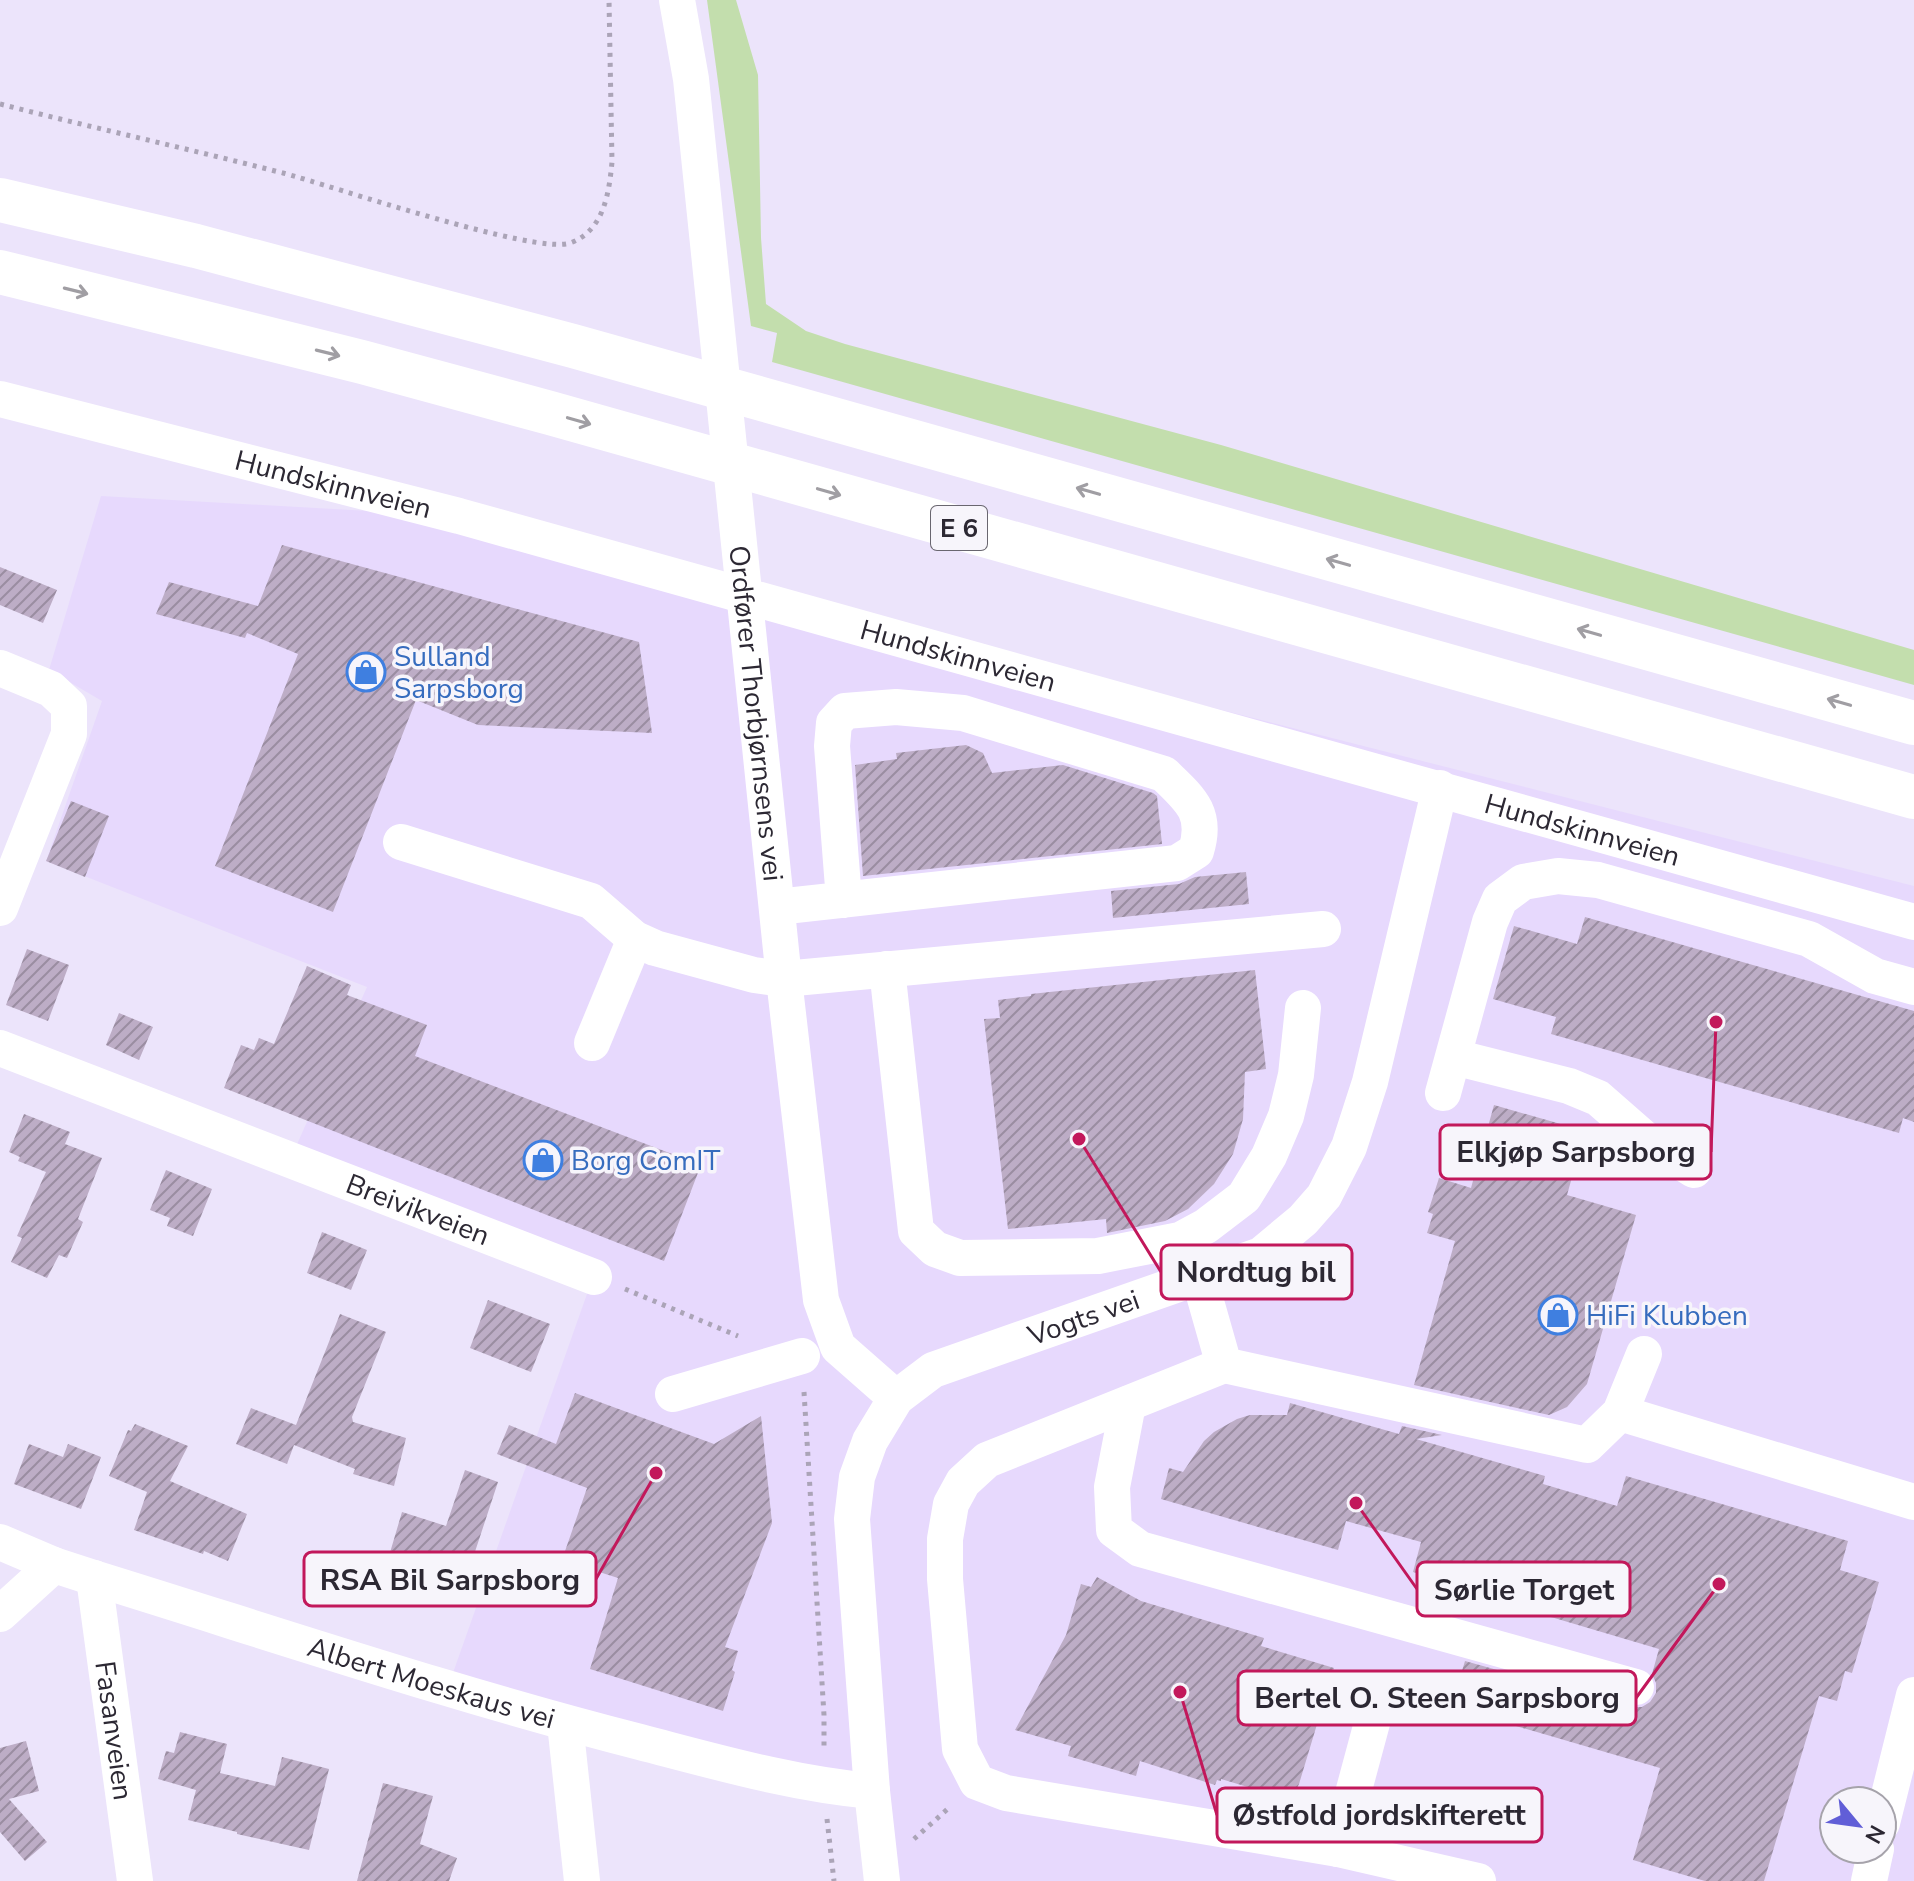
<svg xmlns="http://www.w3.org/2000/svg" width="1914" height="1881" font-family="'Nunito Sans',sans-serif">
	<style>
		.built { fill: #e7d9fd; fill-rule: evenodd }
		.green { fill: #c3dead }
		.building { fill: url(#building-hatch) }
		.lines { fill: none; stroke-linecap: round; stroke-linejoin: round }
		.path { stroke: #aba4b7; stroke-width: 5; stroke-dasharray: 4 6; stroke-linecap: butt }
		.minor { stroke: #fff; stroke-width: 36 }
		.highway { stroke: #fff; stroke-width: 44 }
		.oneway { stroke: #a09ea3 }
		.labels { text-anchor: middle; stroke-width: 7; stroke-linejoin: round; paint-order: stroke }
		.shield { fill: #f7f5fb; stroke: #69666f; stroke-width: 2 }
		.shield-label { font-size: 26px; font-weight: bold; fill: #2c2833 }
		.street-label { font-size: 28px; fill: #2c2833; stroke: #f7f5fb }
		.shop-label { font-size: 28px; fill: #366cbe; stroke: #f7f5fb; text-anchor: start }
		.leader { fill: none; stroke: #c2185b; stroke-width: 3 }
		.callout-dot { fill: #c2185b; stroke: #f7f5fb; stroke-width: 3 }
		.callout { fill: #f7f5fb; stroke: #c2185b; stroke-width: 3 }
		.callout-label { font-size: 30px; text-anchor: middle; font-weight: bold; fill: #2c2833 }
	</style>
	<defs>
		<pattern id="building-hatch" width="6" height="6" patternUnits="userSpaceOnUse" patternTransform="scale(2)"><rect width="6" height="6" fill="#bdadc6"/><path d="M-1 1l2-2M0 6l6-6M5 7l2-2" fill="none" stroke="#9a8da1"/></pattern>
	</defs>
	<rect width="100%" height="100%" fill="#ece4fb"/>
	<path class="built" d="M 101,496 L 459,516 L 1914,886 L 1914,1881 L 882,1881 L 871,1791 L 448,1687 L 593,1277 L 290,1160 L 367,987 L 46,861 L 102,701 L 49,670 ZM 1834,1801 L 1882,1801 L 1882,1849 L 1834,1849 Z"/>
	<path class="green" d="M 707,0 L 736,0 L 758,75 L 761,238 L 766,304 L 806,331 L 845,344 L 1221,445 L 1914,650 L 1914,685 L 772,362 L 777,333 L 751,326 Z"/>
	<path class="building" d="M 282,545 L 639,642 L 652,733 L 478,725 L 416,700 L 333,912 L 215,866 L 298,654 L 247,633 L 245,638 L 156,614 L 169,582 L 258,606 Z
		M 0,567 L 57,590 L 43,623 L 0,605 Z
		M 966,745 L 983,753 L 992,773 L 1063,765 L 1153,793 L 1157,796 L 1162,844 L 863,876 L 855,765 L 897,759 L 896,753 Z
		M 71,801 L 109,816 L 85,877 L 46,861 Z
		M 1246,872 L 1249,904 L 1113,918 L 1111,891 L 1179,884 L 1195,877 Z
		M 1585,917 L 1914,1011 L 1914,1122 L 1903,1118 L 1899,1133 L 1551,1034 L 1556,1017 L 1493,999 L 1514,926 L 1577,944 Z
		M 27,949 L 69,965 L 48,1021 L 6,1005 Z
		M 307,966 L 351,985 L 347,995 L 427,1025 L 415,1056 L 701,1165 L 664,1261 L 224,1088 L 241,1045 L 254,1050 L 259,1038 L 274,1044 Z
		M 1255,970 L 1266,1069 L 1245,1072 L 1243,1119 L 1233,1154 L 1214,1184 L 1188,1209 L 1165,1221 L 1107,1233 L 1106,1219 L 1008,1229 L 984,1019 L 1000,1018 L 998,1000 L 1031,996 L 1031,994 Z
		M 119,1013 L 153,1027 L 139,1060 L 106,1045 Z
		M 1494,1105 L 1585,1131 L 1567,1195 L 1636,1215 L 1587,1384 L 1567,1407 L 1549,1415 L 1414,1385 L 1455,1241 L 1427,1233 L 1433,1214 L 1428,1212 L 1439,1178 L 1471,1188 Z
		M 24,1114 L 70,1132 L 65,1144 L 102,1158 L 78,1219 L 83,1222 L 67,1258 L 59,1255 L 47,1278 L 11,1262 L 22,1238 L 17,1236 L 46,1172 L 18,1161 L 20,1157 L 9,1152 Z
		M 166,1170 L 212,1189 L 193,1236 L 167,1226 L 170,1218 L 150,1210 Z
		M 322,1232 L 367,1250 L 351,1290 L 307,1273 Z
		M 488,1300 L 550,1324 L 531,1372 L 470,1348 Z
		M 340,1314 L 386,1332 L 352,1417 L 353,1422 L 406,1438 L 394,1486 L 353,1474 L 355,1469 L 294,1445 L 287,1464 L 236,1444 L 251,1408 L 296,1425 Z
		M 575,1393 L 714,1444 L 761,1416 L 772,1523 L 725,1647 L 738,1651 L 732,1670 L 735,1672 L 723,1711 L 590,1669 L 618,1578 L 593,1570 L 594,1564 L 564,1554 L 587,1488 L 497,1454 L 509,1425 L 556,1444 Z
		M 1290,1403 L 1399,1434 L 1402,1426 L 1442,1435 L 1416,1439 L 1545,1476 L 1543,1484 L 1617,1506 L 1626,1476 L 1848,1541 L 1840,1570 L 1879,1582 L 1852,1673 L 1845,1671 L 1837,1701 L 1819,1696 L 1764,1881 L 1705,1881 L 1633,1860 L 1660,1768 L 1451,1707 L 1465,1661 L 1630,1707 L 1642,1707 L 1650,1702 L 1656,1693 L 1656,1683 L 1652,1674 L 1659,1649 L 1551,1617 L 1553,1612 L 1413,1572 L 1421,1542 L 1346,1521 L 1338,1550 L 1161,1499 L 1169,1468 L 1183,1472 L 1204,1441 L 1214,1432 L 1237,1419 L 1250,1415 L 1287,1415 Z
		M 135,1424 L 188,1446 L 170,1481 L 247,1514 L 228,1561 L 204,1551 L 203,1554 L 134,1530 L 147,1492 L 109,1476 L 128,1430 L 131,1431 Z
		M 29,1444 L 63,1457 L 68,1444 L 101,1457 L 81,1509 L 14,1484 Z
		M 465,1470 L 498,1482 L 466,1579 L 389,1556 L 402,1512 L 446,1526 Z
		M 1097,1577 L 1141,1601 L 1264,1638 L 1261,1646 L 1334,1668 L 1299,1784 L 1291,1800 L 1221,1779 L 1221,1781 L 1217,1780 L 1215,1785 L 1140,1761 L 1136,1776 L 1068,1756 L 1071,1746 L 1015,1730 L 1066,1635 L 1081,1584 L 1091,1587 Z
		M 180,1732 L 227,1744 L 220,1773 L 275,1786 L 282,1757 L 329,1769 L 309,1850 L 237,1834 L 237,1832 L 188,1820 L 196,1790 L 158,1779 L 166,1751 L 174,1753 Z
		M 26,1741 L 39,1791 L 9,1799 L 47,1842 L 25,1861 L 0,1832 L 0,1748 Z
		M 383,1783 L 433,1796 L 420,1844 L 457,1858 L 449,1881 L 357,1881 Z"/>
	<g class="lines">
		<path class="path" d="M 0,104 C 94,128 189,149 283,173 C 332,186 535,255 570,243 C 604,231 609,193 612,162 L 609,0
			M 625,1289 L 738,1336
			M 804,1392 L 824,1715 L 824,1749
			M 827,1819 L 834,1881
			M 914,1839 L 951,1806"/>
		<g class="minor">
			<path id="s1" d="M 677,0 L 691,79 L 784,979 L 821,1300 L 838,1347 L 896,1398"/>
			<path id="s2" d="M 0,399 L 459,516 L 1914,922"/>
			<path d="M 0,668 L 51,689 L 69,706 L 69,734 L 0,908"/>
			<path d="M 401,842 L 591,901 L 635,939 L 655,948 L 754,975 L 784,979 L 1323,929"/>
			<path d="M 777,907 L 1177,863 L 1196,851 C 1208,813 1190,799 1164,774 L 963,713 L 896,707 L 845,711 L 834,723 L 832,746 L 844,900"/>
			<path d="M 887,969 L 916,1231 L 935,1249 L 960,1258 L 1098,1256 L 1180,1240 L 1206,1226 L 1244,1197 L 1269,1156 L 1286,1116 L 1296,1075 L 1303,1008"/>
			<path d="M 592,1043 L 635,939"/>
			<path id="s3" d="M 0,1048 L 594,1277"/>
			<path d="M 1454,1057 L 1569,1086 L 1598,1098 L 1646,1140 L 1694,1170"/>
			<path d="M 1443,1093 L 1490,922 L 1500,899 L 1523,882 L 1558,876 L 1598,880 L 1809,939 L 1875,976 L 1914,987"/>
			<path d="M 1189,1258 L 1199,1277 L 1224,1365 L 1587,1445 L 1620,1413 L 1644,1354"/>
			<path d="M 1224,1365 L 987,1460 L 963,1482 L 951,1504 L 945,1539 L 945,1579 L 960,1749 L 977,1782 L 1006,1793 L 1338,1849 L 1478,1881"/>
			<path d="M 673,1394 L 802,1356"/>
			<path d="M 1128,1404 L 1112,1487 L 1114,1530 L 1140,1549 L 1636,1687"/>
			<path d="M 1620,1413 L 1914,1502"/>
			<path id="s4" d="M 0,1542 L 54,1565 L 94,1578 C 275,1634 456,1695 640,1742 C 717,1762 793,1784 872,1791"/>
			<path id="s5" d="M 94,1578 L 135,1881"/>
			<path d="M 0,1614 L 54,1565"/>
			<path d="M 565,1723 L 582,1881"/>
			<path d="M 1882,1823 L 1914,1695"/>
			<path d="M 1338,1849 L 1376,1708"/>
			<path id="s6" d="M 882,1881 L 872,1791 L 852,1519 L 857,1477 L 870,1441 L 896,1398 L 933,1370 L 1261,1255 L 1303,1220 L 1324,1196 L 1349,1147 L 1370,1082 L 1440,788"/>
			<path d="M 1869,1881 L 1876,1849"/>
		</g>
		<path class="highway" d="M 0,200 L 196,246 L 573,346 L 1914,723
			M 0,272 L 362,362 L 550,413 L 1914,797"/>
	</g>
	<defs><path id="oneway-shaft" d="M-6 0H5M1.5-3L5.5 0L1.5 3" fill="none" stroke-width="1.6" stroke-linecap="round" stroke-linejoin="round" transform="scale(2)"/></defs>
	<g class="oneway">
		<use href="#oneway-shaft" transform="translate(76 291) rotate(14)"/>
		<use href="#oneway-shaft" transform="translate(328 353) rotate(14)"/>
		<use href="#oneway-shaft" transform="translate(579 421) rotate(16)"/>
		<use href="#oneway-shaft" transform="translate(1088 491) rotate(-164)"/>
		<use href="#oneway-shaft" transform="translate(829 492) rotate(16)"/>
		<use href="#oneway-shaft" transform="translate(1338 562) rotate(-164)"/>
		<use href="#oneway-shaft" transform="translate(1589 632) rotate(-164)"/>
		<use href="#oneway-shaft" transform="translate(1839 702) rotate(-164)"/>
	</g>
	<defs>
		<symbol id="shop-ring" viewBox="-11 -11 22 22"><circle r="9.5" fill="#f7f5fb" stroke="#3f7fe0" stroke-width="1.5"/><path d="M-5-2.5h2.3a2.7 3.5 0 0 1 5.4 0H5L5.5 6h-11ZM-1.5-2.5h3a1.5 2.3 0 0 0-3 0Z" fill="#3f7fe0"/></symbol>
	</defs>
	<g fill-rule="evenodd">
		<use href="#shop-ring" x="344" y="650" width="44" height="44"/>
		<use href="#shop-ring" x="521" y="1138" width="44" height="44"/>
		<use href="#shop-ring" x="1536" y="1293" width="44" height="44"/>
	</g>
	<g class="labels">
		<rect class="shield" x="931" y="506" width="56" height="44" rx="6"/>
		<g class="shield-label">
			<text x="959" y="537">E 6</text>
		</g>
		<g class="street-label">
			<text dy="10" stroke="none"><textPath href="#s2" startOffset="344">Hundskinnveien</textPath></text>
			<text dy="10" stroke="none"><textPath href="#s2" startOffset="992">Hundskinnveien</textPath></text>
			<text dy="10" stroke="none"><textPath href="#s1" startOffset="718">Ordfører Thorbjørnsens vei</textPath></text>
			<text dy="10" stroke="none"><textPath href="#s2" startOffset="1640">Hundskinnveien</textPath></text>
			<text dy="10" stroke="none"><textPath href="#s3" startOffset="448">Breivikveien</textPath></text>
			<text dy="10" stroke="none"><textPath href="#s6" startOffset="700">Vogts vei</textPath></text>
			<text dy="10" stroke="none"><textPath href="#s4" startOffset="454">Albert Moeskaus vei</textPath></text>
			<text dy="10" stroke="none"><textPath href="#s5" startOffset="154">Fasanveien</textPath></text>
		</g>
		<g class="shop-label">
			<text x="394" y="666">Sulland<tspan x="394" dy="32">Sarpsborg</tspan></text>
			<text x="571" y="1170">Borg ComIT</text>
			<text x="1586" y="1325">HiFi Klubben</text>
		</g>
	</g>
	<path class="leader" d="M1716 1022L1711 1152M1079 1139L1161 1272M656 1473L596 1579M1356 1503L1417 1589M1719 1584L1636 1698M1180 1692L1217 1815"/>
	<g class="callout-dot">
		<circle cx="1716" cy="1022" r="8"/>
		<circle cx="1079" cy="1139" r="8"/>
		<circle cx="656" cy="1473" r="8"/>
		<circle cx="1356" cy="1503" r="8"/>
		<circle cx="1719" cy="1584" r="8"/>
		<circle cx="1180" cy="1692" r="8"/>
	</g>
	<g class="callout">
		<rect x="1440" y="1125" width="271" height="54" rx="8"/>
		<rect x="1161" y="1245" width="191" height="54" rx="8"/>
		<rect x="304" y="1552" width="292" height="54" rx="8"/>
		<rect x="1417" y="1562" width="213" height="54" rx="8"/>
		<rect x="1238" y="1671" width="398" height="54" rx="8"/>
		<rect x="1217" y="1788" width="325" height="54" rx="8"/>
	</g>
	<g class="callout-label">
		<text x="1576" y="1162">Elkjøp Sarpsborg</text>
		<text x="1256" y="1282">Nordtug bil</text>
		<text x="450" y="1590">RSA Bil Sarpsborg</text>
		<text x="1524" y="1600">Sørlie Torget</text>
		<text x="1437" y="1708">Bertel O. Steen Sarpsborg</text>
		<text x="1379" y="1825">Østfold jordskifterett</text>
	</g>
	<g transform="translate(1858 1825) rotate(119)"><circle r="38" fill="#f7f5fb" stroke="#a6a3ab" stroke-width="2"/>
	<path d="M0-6L14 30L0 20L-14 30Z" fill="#615ed7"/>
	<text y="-12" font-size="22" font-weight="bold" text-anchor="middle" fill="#2c2833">N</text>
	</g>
</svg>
